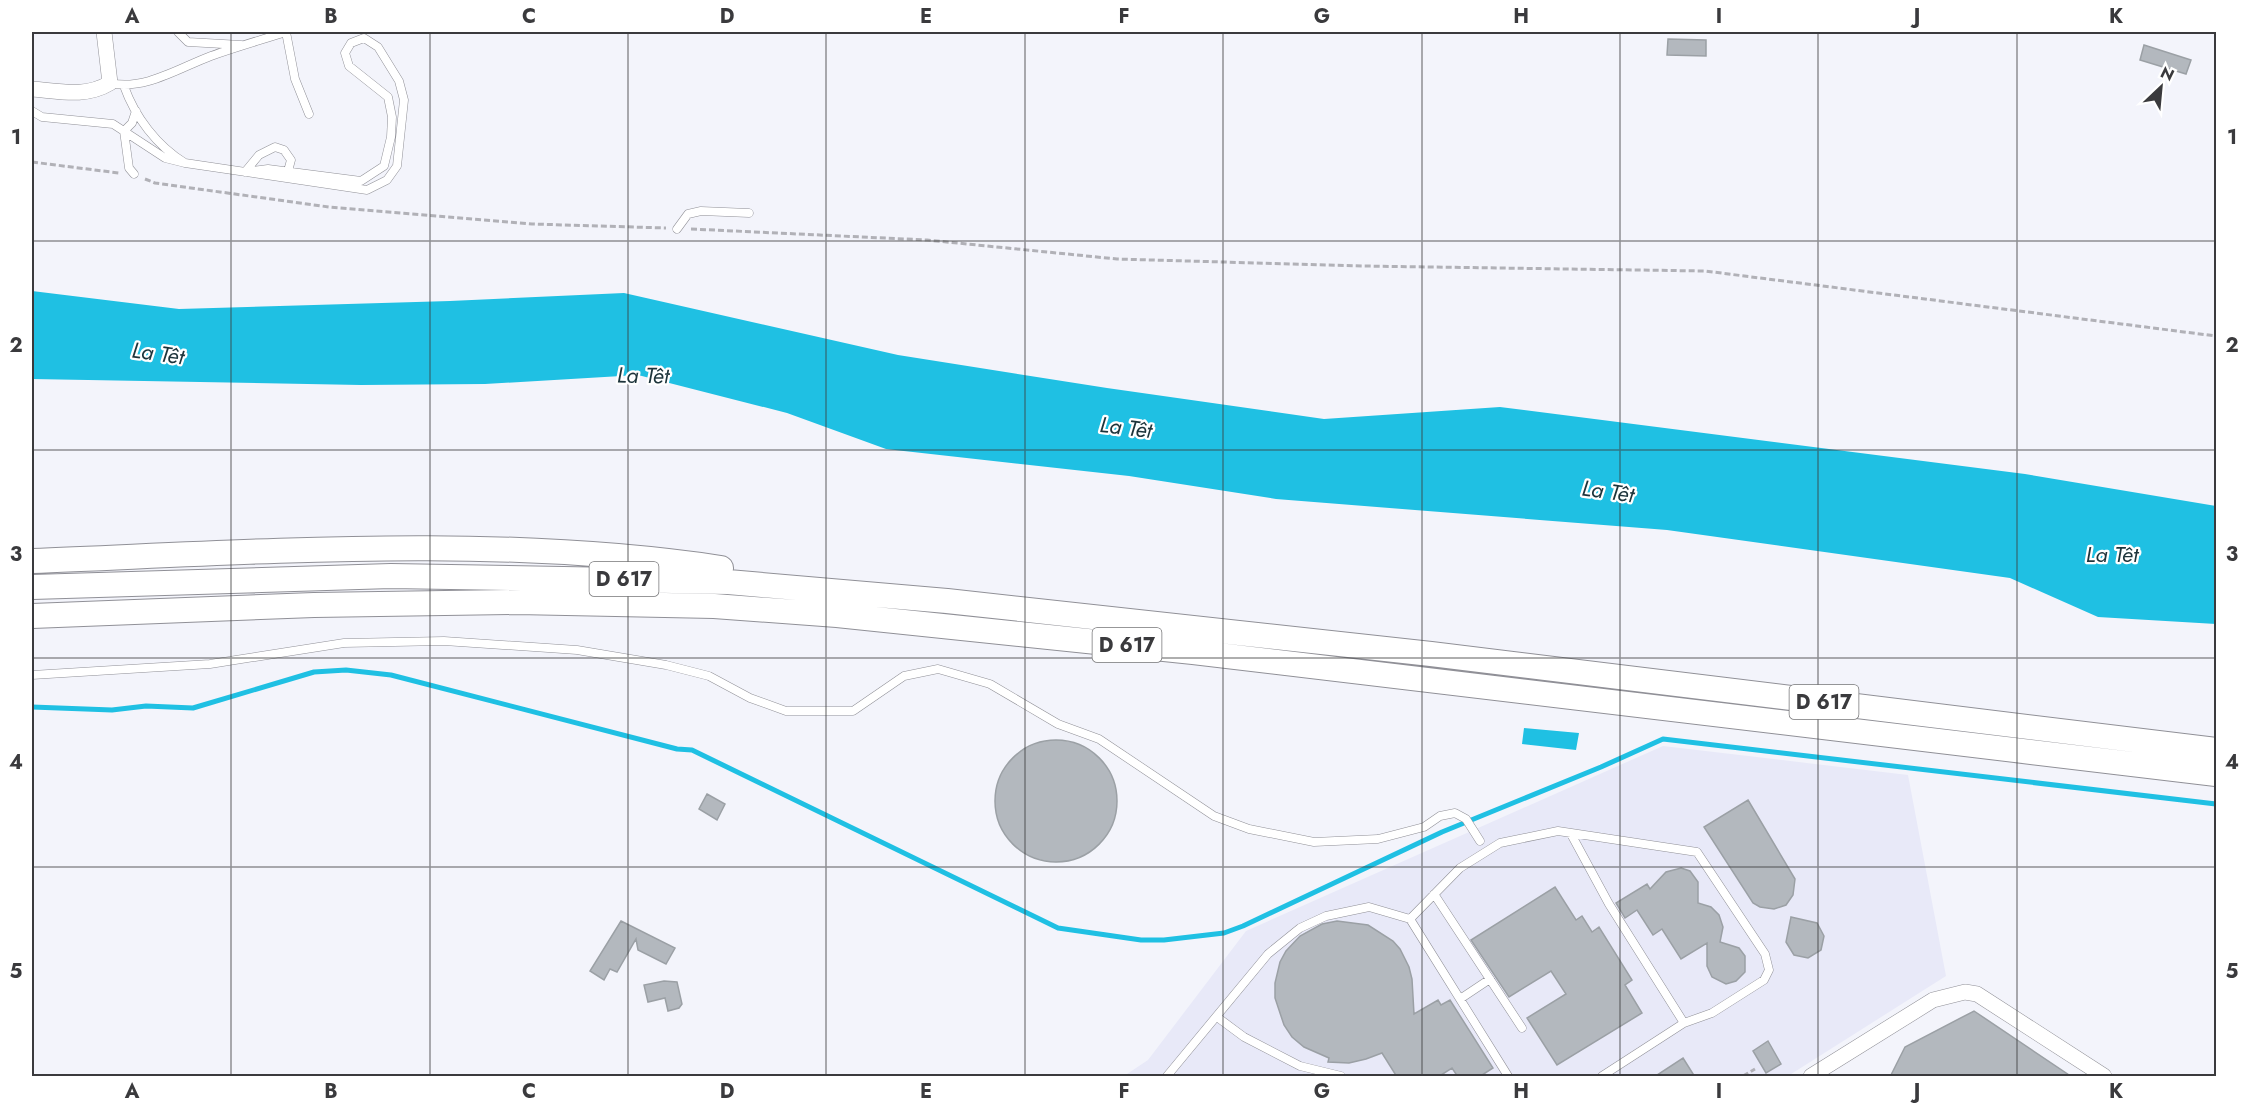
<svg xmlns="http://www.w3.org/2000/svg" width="2248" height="1108" font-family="Jost,sans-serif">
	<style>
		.built { fill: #e8e9f8 }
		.water { fill: #1fc0e3 }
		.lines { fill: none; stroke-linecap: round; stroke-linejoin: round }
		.stream { stroke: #1fc0e3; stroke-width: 5 }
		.building { fill: #b3b8be; stroke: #9ba0a5; stroke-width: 1.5 }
		.service-casing { stroke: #909097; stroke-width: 9 }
		.minor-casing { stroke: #909097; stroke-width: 16 }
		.trunk-casing { stroke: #909097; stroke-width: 26 }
		.path { stroke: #b1b1b7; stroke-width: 3; stroke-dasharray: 6 3; stroke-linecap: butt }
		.service { stroke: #fff; stroke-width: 8 }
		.minor { stroke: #fff; stroke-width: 15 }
		.trunk { stroke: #fff; stroke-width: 24 }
		.grid { fill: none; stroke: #3a3a3d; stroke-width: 1.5; stroke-opacity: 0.55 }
		.labels { text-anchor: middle; stroke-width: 4.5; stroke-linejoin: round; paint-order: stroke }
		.shield { fill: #fff; stroke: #757577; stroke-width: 1.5 }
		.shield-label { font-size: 20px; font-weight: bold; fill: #3a3a3d }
		.water-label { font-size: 22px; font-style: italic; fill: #1d343b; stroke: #fff }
		.neatline { fill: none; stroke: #3a3a3d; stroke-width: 2 }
		.grid-label { font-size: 20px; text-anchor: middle; font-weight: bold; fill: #3a3a3d }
	</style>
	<rect width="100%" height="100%" fill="#f3f4fb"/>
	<path class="built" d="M 1663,746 L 1908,775 L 1946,976 L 1788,1076 L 1124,1076 L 1148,1060 L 1246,931 Z"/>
	<path class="water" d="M 32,291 L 179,309 L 450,301 L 624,293 L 898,355 L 1107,388 L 1324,419 L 1500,407 L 2025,474 L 2216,506 L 2216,624 L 2098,617 L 2010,578 L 1667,530 L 1276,499 L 1129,476 L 886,449 L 787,413 L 638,375 L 485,384 L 361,385 L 32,379 Z
		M 1524,728 L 1579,733 L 1576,750 L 1522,744 Z"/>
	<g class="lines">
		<path class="stream" d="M 32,707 L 112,710 L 146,706 L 193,708 L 314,672 L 346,670 L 391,675 L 677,749 L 692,750 L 1058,928 L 1141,940 L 1164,940 L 1224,933 L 1243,926 L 1442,832 L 1601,767 L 1663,739 L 2216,804"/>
	</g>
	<path class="building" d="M 1668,39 L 1706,40 L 1706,56 L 1667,55 Z
		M 2144,45 L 2191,60 L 2186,74 L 2140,60 Z
		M995 801a61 61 0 1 1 122 0a61 61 0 1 1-122 0Z
		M 707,794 L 725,804 L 717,820 L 699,809 Z
		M 1748,800 L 1795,879 L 1793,895 L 1786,905 L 1774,909 L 1760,907 L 1753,903 L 1704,827 Z
		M 1681,868 L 1690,871 L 1698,882 L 1698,903 L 1711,907 L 1719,915 L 1723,927 L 1720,942 L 1739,948 L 1745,956 L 1745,972 L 1736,981 L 1726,984 L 1712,977 L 1707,966 L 1707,943 L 1681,959 L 1662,929 L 1653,935 L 1637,910 L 1625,918 L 1616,903 L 1647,884 L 1650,889 L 1666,872 Z
		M 1555,887 L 1576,920 L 1582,916 L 1592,932 L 1599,927 L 1632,980 L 1625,985 L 1642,1013 L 1557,1065 L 1527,1018 L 1566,994 L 1551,971 L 1509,997 L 1471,940 Z
		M 1791,917 L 1817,923 L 1824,936 L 1821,950 L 1808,958 L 1794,955 L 1786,942 Z
		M 621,921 L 675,948 L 666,964 L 638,950 L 636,939 L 617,972 L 610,969 L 604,980 L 590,971 Z
		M 1337,921 L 1368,925 L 1393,941 L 1400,949 L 1409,967 L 1412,979 L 1414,1014 L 1438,1000 L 1441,1005 L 1450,1000 L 1493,1068 L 1479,1077 L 1458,1077 L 1452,1068 L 1438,1077 L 1397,1077 L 1382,1053 L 1366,1059 L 1349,1063 L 1328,1062 L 1329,1058 L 1304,1047 L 1292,1037 L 1284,1025 L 1275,998 L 1275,983 L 1280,962 L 1286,951 L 1300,936 L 1322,924 Z
		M 664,981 L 677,982 L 682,1004 L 679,1008 L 668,1011 L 665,998 L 648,1002 L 644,985 Z
		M 1974,1011 L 2072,1077 L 1890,1077 L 1905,1047 Z
		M 1768,1041 L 1781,1064 L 1766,1073 L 1753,1051 Z
		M 1683,1058 L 1695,1077 L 1654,1077 Z"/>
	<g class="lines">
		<defs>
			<path id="service" d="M 178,32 L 188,42 L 241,45
				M 286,32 L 295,79 L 309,114
				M 110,83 C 144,91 179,68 211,56 C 236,47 261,40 286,32
				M 32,111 L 42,117 L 113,124 L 165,158 L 185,163 C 157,146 135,117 124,86
				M 185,163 L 367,190 L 387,180 L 397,166 L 404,100 L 399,81 L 378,47 L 364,38 L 351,43 L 345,53 L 349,66 L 388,97 L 392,117 L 391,137 L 384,166 L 361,181 L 268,169 L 245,172
				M 245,172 L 259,155 L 275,147 L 284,150 L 291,160 L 288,171
				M 134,174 L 129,168 L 124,131 L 132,123 L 136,111
				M 677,229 L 688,214 L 701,211 L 749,213
				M 32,675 L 210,664 L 344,643 L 444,641 L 577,650 L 666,665 L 709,676 L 750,698 L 786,711 L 853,711 L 904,676 L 938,669 L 990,684 L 1058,724 L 1099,739 L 1214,816 L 1249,829 L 1314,842 L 1378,839 L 1424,827 L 1440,816 L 1455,813 L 1466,819 L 1480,841
				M 1571,834 L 1609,904 L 1684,1023
				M 1434,894 L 1522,1028
				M 1410,919 L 1460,868 L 1500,843 L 1558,831 L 1697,852 L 1765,954 L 1769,970 L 1764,980 L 1712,1013 L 1684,1023 L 1602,1076
				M 1460,999 L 1490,979
				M 1217,1017 L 1244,1037 L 1300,1066 L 1341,1076
				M 1167,1076 L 1268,954 L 1300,928 L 1326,916 L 1369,907 L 1410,919 L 1508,1076"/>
			<path id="minor" d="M 32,89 C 59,91 85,98 110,83 L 104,32
				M 1811,1076 L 1933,1000 L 1965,992 L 1977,994 L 2104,1076"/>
			<path id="trunk" d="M 32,561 C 261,552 493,534 721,568
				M 32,587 L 391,576 L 728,582 L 947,601 L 1431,654 L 2216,750
				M 32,616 L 314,605 L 517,602 L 714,606 L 837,615 L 1193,652 L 2216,774"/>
		</defs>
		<use href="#service" class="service-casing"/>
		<use href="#minor" class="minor-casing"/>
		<use href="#trunk" class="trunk-casing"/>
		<path class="path" d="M 32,162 L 119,173
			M 145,179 L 155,183 L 329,207 L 532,224 L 666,228
			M 691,229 L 927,240 L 1117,259 L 1363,266 L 1705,271 L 2216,336
			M 1743,1076 L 1755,1069"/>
		<use href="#service" class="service"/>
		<use href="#minor" class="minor"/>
		<use href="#trunk" class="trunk"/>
	</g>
	<path class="grid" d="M 231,32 L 231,1076M 430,32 L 430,1076M 628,32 L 628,1076M 826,32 L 826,1076M 1025,32 L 1025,1076M 1223,32 L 1223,1076M 1422,32 L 1422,1076M 1620,32 L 1620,1076M 1818,32 L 1818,1076M 2017,32 L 2017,1076M 32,241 L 2216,241M 32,450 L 2216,450M 32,658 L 2216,658M 32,867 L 2216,867"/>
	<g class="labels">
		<g class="shield">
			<rect x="589.5" y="562" width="69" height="34" rx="4.5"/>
			<rect x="1092.5" y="628" width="69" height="34" rx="4.5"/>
			<rect x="1789.5" y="685" width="69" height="34" rx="4.5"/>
		</g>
		<g class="shield-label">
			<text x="624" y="586">D 617</text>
			<text x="1127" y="652">D 617</text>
			<text x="1824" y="709">D 617</text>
		</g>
		<g class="water-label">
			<text transform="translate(158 353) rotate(8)" y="8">La Têt</text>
			<text transform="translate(643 375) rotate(1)" y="8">La Têt</text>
			<text transform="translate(1126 427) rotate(7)" y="8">La Têt</text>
			<text transform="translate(1608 491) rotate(8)" y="8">La Têt</text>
			<text x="2112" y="562">La Têt</text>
		</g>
	</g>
	<rect width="2248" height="1108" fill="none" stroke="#ffffff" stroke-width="66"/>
	<g transform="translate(2161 87) rotate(26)" stroke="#ffffff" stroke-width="4.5" paint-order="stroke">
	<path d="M0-4.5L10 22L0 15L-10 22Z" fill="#3a3a3d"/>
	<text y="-9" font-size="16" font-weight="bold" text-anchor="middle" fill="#3a3a3d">N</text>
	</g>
	<rect x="33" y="33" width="2182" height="1042" class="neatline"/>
	<g class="grid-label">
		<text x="132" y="23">A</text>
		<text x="331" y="23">B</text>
		<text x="529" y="23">C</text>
		<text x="727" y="23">D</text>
		<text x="926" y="23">E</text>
		<text x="1124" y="23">F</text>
		<text x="1322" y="23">G</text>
		<text x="1521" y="23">H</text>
		<text x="1719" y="23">I</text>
		<text x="1917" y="23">J</text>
		<text x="2116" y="23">K</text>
		<text x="16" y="144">1</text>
		<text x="2232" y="144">1</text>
		<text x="16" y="352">2</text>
		<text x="2232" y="352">2</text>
		<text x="16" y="561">3</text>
		<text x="2232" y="561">3</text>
		<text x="16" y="769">4</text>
		<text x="2232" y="769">4</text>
		<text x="16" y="978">5</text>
		<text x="2232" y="978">5</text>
		<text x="132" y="1098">A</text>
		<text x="331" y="1098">B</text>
		<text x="529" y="1098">C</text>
		<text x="727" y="1098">D</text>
		<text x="926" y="1098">E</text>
		<text x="1124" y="1098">F</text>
		<text x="1322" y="1098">G</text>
		<text x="1521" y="1098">H</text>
		<text x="1719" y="1098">I</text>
		<text x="1917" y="1098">J</text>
		<text x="2116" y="1098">K</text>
	</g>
</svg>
